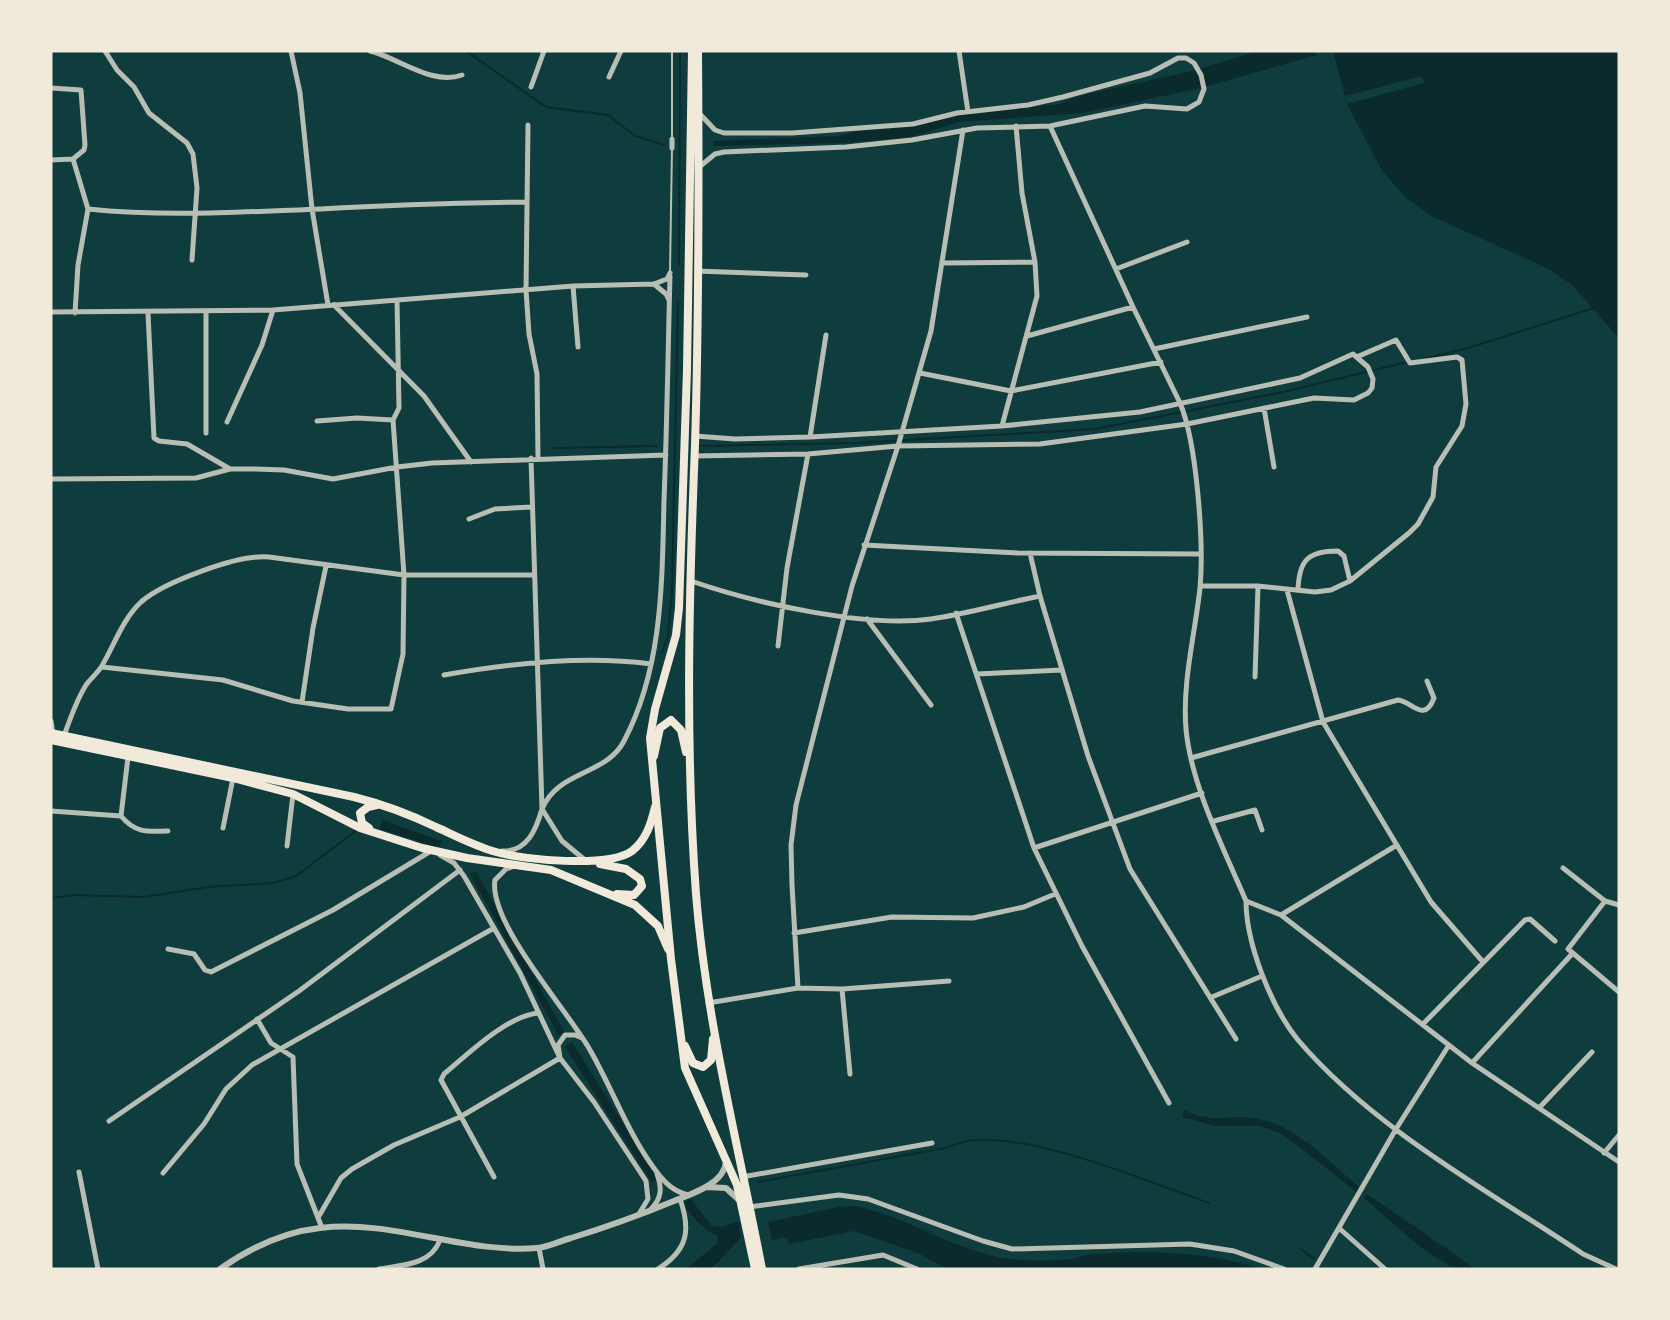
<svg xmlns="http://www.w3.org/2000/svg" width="1670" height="1320" font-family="'Alegreya Sans',sans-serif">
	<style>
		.water { fill: #0a2a2b }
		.pier { fill: #0f3d3e }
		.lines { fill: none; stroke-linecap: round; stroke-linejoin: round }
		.stream { stroke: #0a2a2b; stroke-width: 2 }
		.service { stroke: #b8beb3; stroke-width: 2 }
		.minor { stroke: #b8beb3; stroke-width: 5 }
		.tertiary { stroke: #b8beb3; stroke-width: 6 }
		.secondary { stroke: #f1e9da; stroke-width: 8 }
		.primary { stroke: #f1e9da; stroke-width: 8 }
	</style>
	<rect width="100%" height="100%" fill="#0f3d3e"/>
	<path class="water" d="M 1258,51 L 1314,51 L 1317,55 L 1197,89 L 1082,113 L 959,122 L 915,136 L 894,139 L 839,143 L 713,146 L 713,141 L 838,136 L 863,130 L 919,124 L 956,114 L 1060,104 L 1078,96 L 1192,71 Z
		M 1333,51 L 1619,51 L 1619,338 L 1572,285 L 1549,269 L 1429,215 L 1405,197 L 1381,169 L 1347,104 Z
		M 382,820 L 442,841 L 439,848 L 380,829 Z
		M 476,871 L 565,1033 L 559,1036 L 470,874 Z
		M 572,1042 L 658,1179 L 652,1183 L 565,1047 Z
		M 1184,1110 C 1212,1124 1224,1115 1252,1118 C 1294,1122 1329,1162 1360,1188 L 1357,1192 L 1282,1134 L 1260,1126 L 1215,1126 L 1182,1117 Z
		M 1367,1194 L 1466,1262 L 1475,1269 L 1454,1269 L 1420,1247 L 1364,1198 Z
		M 691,1199 L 712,1226 L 721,1227 L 739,1221 L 741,1238 L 711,1269 L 685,1269 L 717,1244 L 718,1236 C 702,1230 693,1217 682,1203 Z
		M 855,1206 C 907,1216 960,1254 1011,1259 C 1029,1261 1052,1261 1070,1259 C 1080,1257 1088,1254 1098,1254 C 1152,1250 1209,1252 1261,1269 L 947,1269 L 920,1254 L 854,1231 L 789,1244 L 787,1237 L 772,1240 L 768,1222 L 838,1207 Z"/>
	<path class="pier" d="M 1422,76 L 1424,83 L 1347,104 L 1345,96 Z"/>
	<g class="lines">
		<path class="stream" d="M 466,51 L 546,107 L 608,115 L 635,136 L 665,145
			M 679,264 L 680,51
			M 1423,359 L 1468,348 L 1594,308
			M 699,446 L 857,443 L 1095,429 L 1283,392 L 1408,362
			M 554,448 L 657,446
			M 662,653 L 668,636 L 672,591 L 678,302
			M 51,898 L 73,895 L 144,897 L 208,887 L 273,883 L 296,876 L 357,830
			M 758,1182 L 945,1148 C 955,1145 966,1140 976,1140 C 1041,1136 1146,1181 1209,1203
			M 1301,1249 L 1314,1259"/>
		<path class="service" d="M 672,51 L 672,138
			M 670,271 L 672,148"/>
		<path class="minor" d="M 105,51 L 117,70 L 134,87 L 149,113 L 187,143 L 193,154 L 197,188 L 192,260
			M 291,51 L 300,93 L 312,209 L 328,305
			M 370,51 C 399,58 432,86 462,75
			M 959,51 L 968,112
			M 609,77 L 621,51
			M 531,87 L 544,51
			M 51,88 L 81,90 L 85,145 L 84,150 L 73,159
			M 528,125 L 526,290 L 529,334 L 537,374 L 538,458
			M 1050,126 L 1133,307 L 1180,403 C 1197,443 1204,544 1200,588 C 1195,634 1182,683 1186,729 C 1191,785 1224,849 1246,901 L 1281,915 L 1472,1063 L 1619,1162
			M 672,148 L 672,139
			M 51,160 L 73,159 L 88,209 C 166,217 243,212 321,209 C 389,205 457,203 526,202
			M 698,168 L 715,154 L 724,152 L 846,147 L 912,140 L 977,128 L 1050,126 L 1145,106 L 1187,109 L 1199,102 L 1204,89 L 1201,75 L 1194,63 L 1186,58 L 1178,58 L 1150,73 L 1063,97 L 1028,105 L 957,113 L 913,124 L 792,133 L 724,133 L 715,130 L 699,113
			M 943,263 L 1035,262
			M 1116,269 L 1187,242
			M 697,271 L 806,275
			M 654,284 L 666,294 L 669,300
			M 573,286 L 578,347
			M 334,305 L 424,396 L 471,462
			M 206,311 L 206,433
			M 51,312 L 273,310 L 573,286 L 654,284 L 667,279 L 670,273
			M 75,313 L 78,265 L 88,209
			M 148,313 L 154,438 L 159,441 L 187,444 L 230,469
			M 1027,336 L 1133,307
			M 1154,349 L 1307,317
			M 920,373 L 1011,391 L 1161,362
			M 1264,408 L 1274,467
			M 317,421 L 357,418 L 393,420
			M 227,422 L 262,345 L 273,310
			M 1002,426 L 1037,296 L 1035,262 L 1022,193 L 1016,126
			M 810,437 L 826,335
			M 694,456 L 808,454 L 898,446 L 1040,444 L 1187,424 L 1314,398 L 1354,400 L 1368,393 L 1372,388 L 1373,379 L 1368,367 L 1353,354 L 1300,378 L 1140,412 L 1002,426 L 810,437 L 735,439 L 695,436
			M 51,479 L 196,478 L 230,469 L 255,469 L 284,470 L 333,479 L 397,467 L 432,463 L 666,455
			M 469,519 L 495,509 L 531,507
			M 864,545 L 1018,553 L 1200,554
			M 1030,553 L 1040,596 L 1088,756 L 1130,869 L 1236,1039
			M 691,581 C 755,603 864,628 931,619 C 967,614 1004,603 1040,596
			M 1200,586 L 1258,586 L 1315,592 L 1331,590 L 1350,581 L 1409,533 L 1418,524 L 1433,497 L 1436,467 L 1462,426 L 1466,404 L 1462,360 L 1457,357 L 1410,363 L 1396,340 L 1359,356
			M 1287,590 L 1323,722 L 1431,902 L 1483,962
			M 1298,590 C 1299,561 1307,551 1338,551 L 1344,556 L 1350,581
			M 956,613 L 1034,848 L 1082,946 L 1169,1103
			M 867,619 L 931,705
			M 778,646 L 787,568 L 808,454
			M 102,667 L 223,680 L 293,701 L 348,709 L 391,709 L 403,654 L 404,575 L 393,420 L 399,408 L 397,300
			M 977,674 L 1061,670
			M 444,675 C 511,663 583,655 651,664
			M 1255,677 L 1258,586
			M 302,702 L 313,628 L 326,566
			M 51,721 L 53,734
			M 64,736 C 70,719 76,701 86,685 C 91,678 99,672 103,664 C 115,643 123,619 141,602 C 164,582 239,554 269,557 L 404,575 L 534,575
			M 1191,758 L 1398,700 C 1412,701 1424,724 1434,698 L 1427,681
			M 542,809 C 558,770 606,776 624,741 C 663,667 662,582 664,500 C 667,426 668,351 670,276
			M 542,809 L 562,841 L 585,860
			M 51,811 L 121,816 C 135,833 147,832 168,831
			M 121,816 L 128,757
			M 1214,821 L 1255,810 L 1262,830
			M 223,828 L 233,778
			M 287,846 L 293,794
			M 1034,848 L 1202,793
			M 502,851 C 527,852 536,830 542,809 L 531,458
			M 440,855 L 454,863 L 464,876 L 520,973 L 560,1058 L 594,1102 L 646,1181 L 648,1199 L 639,1214
			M 515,866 L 506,869 L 495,880 C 488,923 569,1012 590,1050 C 613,1090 628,1134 656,1171 C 665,1183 673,1191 688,1195
			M 1563,868 L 1605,901 L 1619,905
			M 1246,901 C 1246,943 1271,1007 1298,1040 C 1373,1128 1487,1190 1583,1254 L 1616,1269
			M 1605,901 L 1568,949 L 1619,992
			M 1281,915 L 1397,845
			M 794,933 L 892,917 L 973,918 L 1024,907 L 1055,894
			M 168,949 L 194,954 L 205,970 L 211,972 L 333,910 L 431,851
			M 798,988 L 792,885 L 791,845 L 796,805 L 852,586 L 898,446 L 931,331 L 963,130
			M 842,989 L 850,1074
			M 1212,997 L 1262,976
			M 708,1003 L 798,988 L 842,989 L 949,981
			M 257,1019 L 271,1043 L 293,1057 L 297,1164 L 322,1228
			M 1423,1024 L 1525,920 L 1530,919 L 1555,941
			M 1472,1063 L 1572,954
			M 1539,1108 L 1592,1052
			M 109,1121 L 299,991 L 460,870
			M 1604,1153 L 1619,1135
			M 79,1172 L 98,1269
			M 163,1173 L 204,1124 L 226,1089 L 252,1065 L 494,928
			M 494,1177 L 441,1080 L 444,1074 C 468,1054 508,1015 539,1013
			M 742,1177 L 932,1143
			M 749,1207 L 839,1195 L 868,1199 L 983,1241 L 1012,1249 L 1190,1244 L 1234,1251 L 1284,1269
			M 651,1209 C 662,1198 662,1188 657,1174
			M 319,1216 L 341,1178 L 352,1169 L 394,1145 L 460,1117 L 560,1058 L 558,1045 L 565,1035 L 575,1035 L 582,1038
			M 1340,1229 L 1385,1269
			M 539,1248 L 543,1269
			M 379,1269 C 402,1265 431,1265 440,1240
			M 658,1269 C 688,1250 691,1230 680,1199
			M 799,1269 L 883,1255 L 917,1269
			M 1315,1269 L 1396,1129 L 1449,1045"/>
		<path class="tertiary" d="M 706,1187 L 726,1188 L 739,1200
			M 220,1269 C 250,1248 283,1232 320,1228 C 392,1219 464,1254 537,1248 C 548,1247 560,1241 571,1238 C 607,1227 640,1215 674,1201 C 691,1194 724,1184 726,1162"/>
		<path class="secondary" d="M 51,733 L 354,797 C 382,804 409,814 436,827 C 456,836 475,846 496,852 C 523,860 609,868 632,851 C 646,840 651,824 655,807
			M 51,740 L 233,778 L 293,794 L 360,828 L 422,848 L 467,858 L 551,870 L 635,905 L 658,926 L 668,949
			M 369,828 L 362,823 L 360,813 L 368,807 L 377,805
			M 600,864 L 626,869 L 640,879 L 642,886 L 634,895 L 617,894"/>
		<path class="primary" d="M 692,51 L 687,370 L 679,608 L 676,635 L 655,709 L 650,738 L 671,959 L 685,1068 L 737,1185 L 755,1269
			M 698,51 C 699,182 699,314 695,445 C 689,594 685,744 696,894 C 706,1020 738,1144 762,1269
			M 654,756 L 660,728 L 671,720 L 681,730 L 686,752
			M 685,1046 L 693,1063 L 703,1067 L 711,1060 L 713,1039"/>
	</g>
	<rect width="1670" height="1320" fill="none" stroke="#f1e9da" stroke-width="105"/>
</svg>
